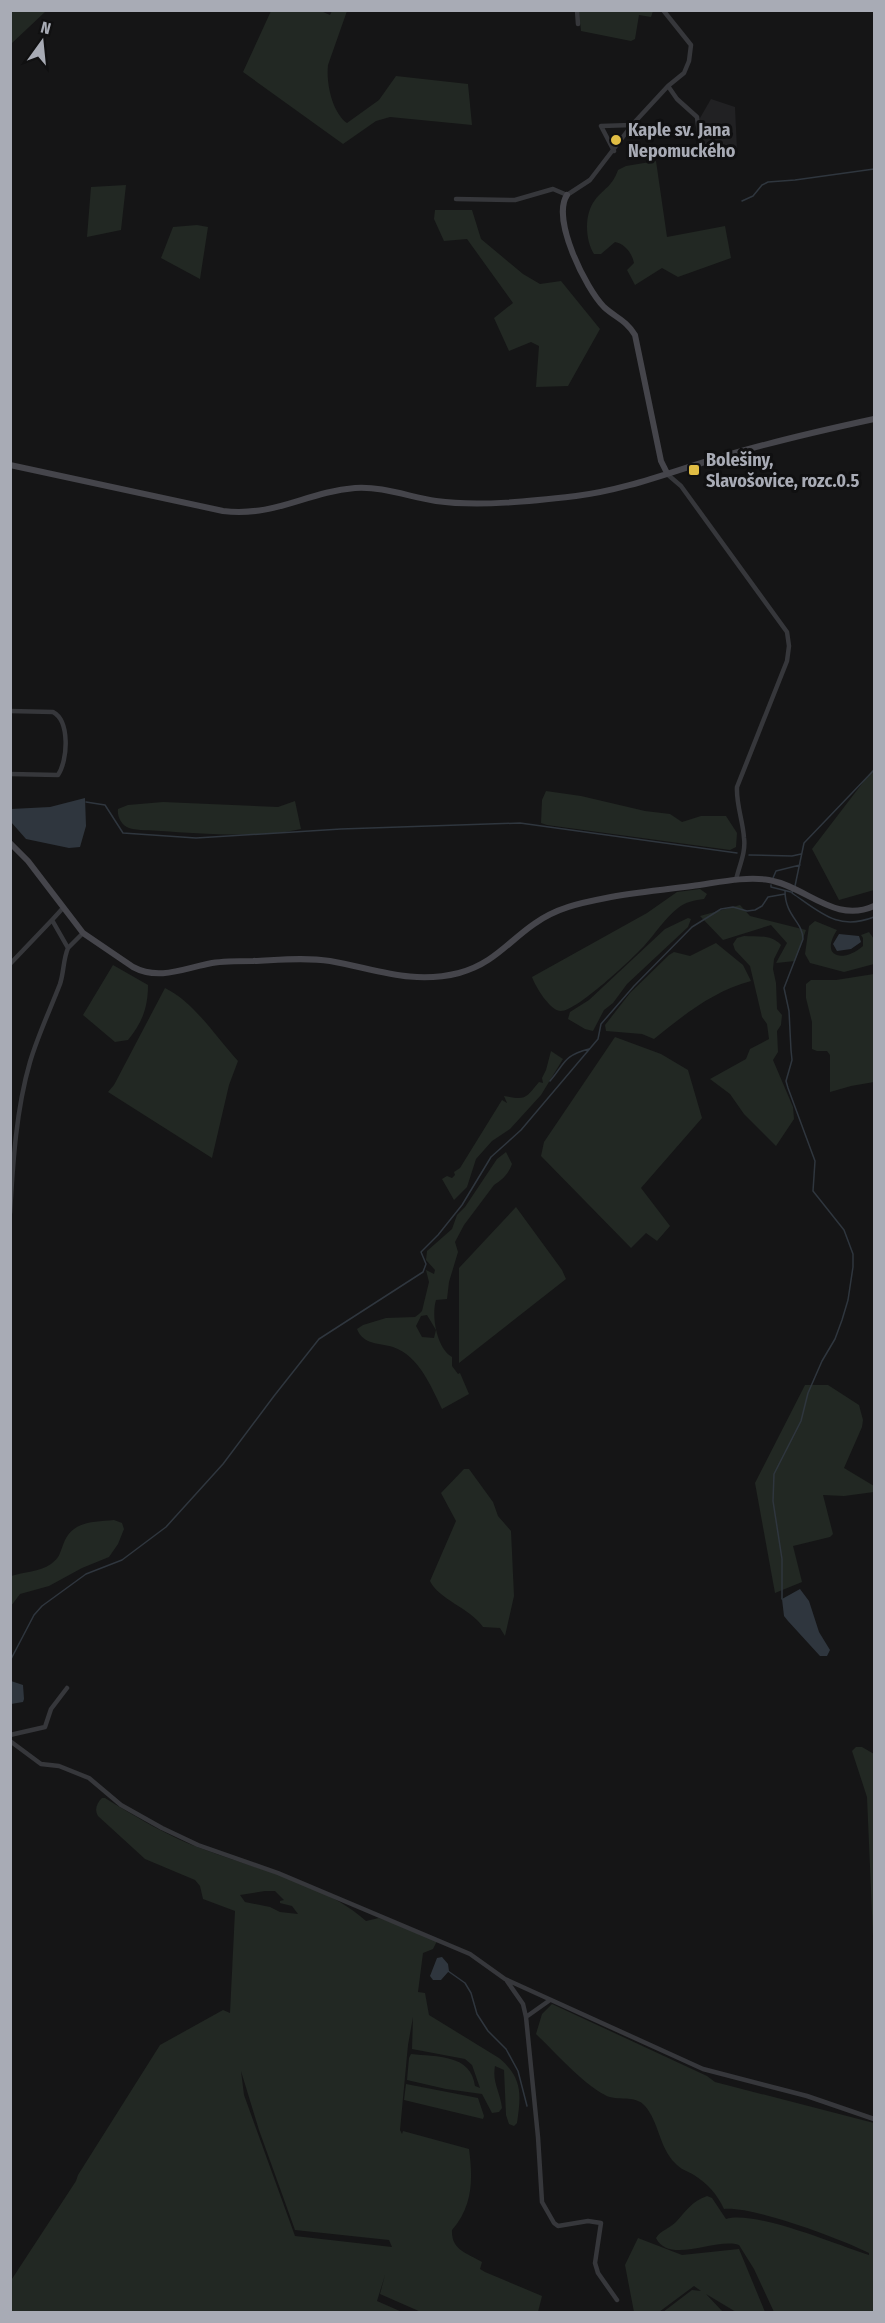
<svg xmlns="http://www.w3.org/2000/svg" width="885" height="2323" font-family="'Fira Sans Condensed',sans-serif">
	<style>
		.built { fill: #212123 }
		.green { fill: #222823; fill-rule: evenodd }
		.water { fill: #2f363e }
		.lines { fill: none; stroke-linecap: round; stroke-linejoin: round }
		.stream { stroke: #2f363e; stroke-width: 1.5 }
		.street { stroke: #36373b; stroke-width: 4.5 }
		.secondary { stroke: #45454b; stroke-width: 6 }
		.poi-dot { fill: #e0bd44; stroke: #101011; stroke-width: 2 }
		.labels { text-anchor: middle; stroke-width: 6; stroke-linejoin: round; paint-order: stroke }
		.poi-label { font-size: 18px; font-weight: bold; fill: #a8abb5; stroke: #101011; text-anchor: start }
	</style>
	<rect width="100%" height="100%" fill="#151516"/>
	<path class="built" d="M 711,99 L 735,107 L 737,150 L 707,151 L 701,142 L 700,118 Z"/>
	<path class="green" d="M 11,10 L 46,10 L 46,11 L 11,44 Z
		M 271,11 L 321,11 L 330,15 L 332,11 L 347,11 L 328,65 C 326,83 332,112 347,123 L 379,100 L 396,76 L 468,84 L 472,125 L 390,117 L 376,121 L 343,144 L 243,72 Z
		M 579,11 L 653,11 L 651,17 L 639,15 L 635,39 L 631,41 L 581,31 Z
		M 656,161 L 667,237 L 725,226 L 731,258 L 678,277 L 662,268 L 635,285 L 627,270 L 634,263 C 632,253 625,244 615,242 L 601,254 L 594,254 C 585,240 584,214 595,200 C 604,188 612,187 618,170 L 626,166 Z
		M 126,185 L 121,230 L 87,237 L 91,187 Z
		M 435,210 L 472,210 L 481,239 L 523,274 L 540,284 L 561,281 L 600,329 L 568,386 L 536,387 L 539,346 L 531,342 L 509,351 L 494,318 L 513,303 L 467,239 L 444,241 L 434,219 Z
		M 197,225 L 208,227 L 200,279 L 161,258 L 173,227 Z
		M 874,768 L 874,890 L 839,900 L 812,849 Z
		M 546,791 L 581,796 L 645,811 L 670,814 L 682,822 L 701,816 L 726,816 L 737,833 L 736,847 L 730,850 L 547,825 L 541,823 L 542,800 Z
		M 295,801 L 301,829 C 264,838 201,834 161,831 C 151,830 138,831 129,828 C 121,825 117,816 118,809 L 128,805 L 163,802 L 278,807 Z
		M 700,889 L 707,894 L 704,899 C 695,900 685,902 678,908 C 665,918 655,934 644,946 C 632,959 577,1011 561,1011 C 550,1011 535,986 532,977 L 647,913 L 677,892 Z
		M 740,905 L 750,916 L 806,930 L 795,961 L 776,963 L 787,943 L 771,925 L 723,940 L 700,916 Z
		M 688,918 L 691,919 L 688,927 L 627,984 L 613,1003 L 604,1010 L 593,1031 L 585,1029 L 568,1019 L 570,1012 L 589,1000 L 665,929 Z
		M 815,921 L 837,930 C 819,958 844,963 863,946 L 863,938 L 861,935 L 869,932 L 874,939 L 874,964 L 844,972 L 810,963 L 805,954 L 809,926 Z
		M 744,936 C 758,937 771,934 781,945 L 774,959 L 773,969 L 776,983 L 777,1009 L 782,1015 L 781,1025 L 777,1031 L 778,1052 L 773,1060 L 793,1107 L 794,1119 L 776,1146 L 744,1114 L 730,1094 L 710,1079 L 746,1059 L 750,1049 L 769,1039 L 767,1024 L 762,1017 L 750,966 L 735,950 L 733,944 L 737,938 Z
		M 716,943 L 743,965 L 751,981 C 713,991 684,1015 654,1039 L 642,1034 L 606,1031 L 605,1025 L 630,993 L 669,955 L 674,952 L 690,956 Z
		M 113,965 L 148,985 C 148,1008 142,1023 128,1040 L 115,1042 L 83,1015 Z
		M 874,974 L 874,1082 L 851,1086 L 830,1092 L 830,1055 L 827,1051 L 817,1051 L 812,1049 L 812,1022 L 806,998 L 806,984 L 811,980 L 836,980 Z
		M 165,988 C 194,1002 216,1037 238,1061 L 229,1085 L 212,1158 L 108,1092 L 114,1085 Z
		M 615,1037 L 661,1054 L 688,1070 L 702,1118 L 641,1188 L 670,1226 L 657,1241 L 646,1233 L 631,1248 L 541,1156 L 544,1142 Z
		M 551,1051 L 563,1059 L 541,1095 L 510,1129 L 492,1141 L 476,1159 L 467,1187 L 454,1200 L 442,1179 L 447,1176 L 452,1178 L 455,1175 L 454,1172 L 460,1168 L 502,1100 L 507,1103 L 504,1096 C 526,1100 525,1099 539,1082 L 543,1083 L 542,1078 L 546,1070 Z
		M 506,1152 L 512,1164 C 509,1173 503,1180 494,1185 L 464,1225 L 455,1242 L 458,1252 L 449,1282 L 447,1299 L 436,1300 C 431,1316 437,1349 452,1357 L 452,1366 L 458,1374 L 460,1373 L 469,1394 L 442,1409 C 431,1386 419,1356 393,1347 C 380,1343 363,1345 357,1329 L 363,1325 L 386,1318 L 415,1317 L 419,1314 L 422,1311 L 429,1282 L 426,1270 L 434,1274 L 435,1270 L 426,1260 L 427,1251 L 452,1229 L 457,1215 L 465,1207 L 497,1159 ZM 427,1315 L 436,1330 L 434,1338 L 422,1337 L 416,1326 L 421,1316 Z
		M 516,1207 L 562,1270 L 566,1279 L 459,1363 L 459,1268 Z
		M 805,1385 L 828,1385 L 859,1405 L 863,1420 L 862,1427 L 844,1468 L 874,1486 L 874,1492 L 844,1496 L 823,1495 L 833,1534 L 830,1537 L 793,1546 L 802,1582 L 775,1593 L 755,1483 Z
		M 464,1469 L 469,1469 L 493,1502 L 498,1516 L 511,1531 L 514,1596 L 505,1636 L 500,1628 L 483,1627 C 470,1608 438,1599 430,1581 L 456,1521 L 441,1493 Z
		M 114,1520 L 122,1523 L 124,1529 L 118,1544 L 109,1557 L 82,1568 L 49,1586 L 20,1594 L 11,1606 L 11,1576 C 24,1572 39,1572 51,1564 C 60,1557 59,1555 63,1545 C 71,1521 92,1522 114,1520 Z
		M 856,1747 L 862,1747 L 874,1754 L 874,1960 L 867,1797 L 852,1751 Z
		M 102,1798 L 105,1798 C 136,1817 169,1837 203,1849 C 257,1870 322,1882 366,1921 L 379,1918 L 438,1939 L 433,1949 L 423,1953 L 418,1992 L 425,1993 L 429,2015 L 499,2058 C 523,2078 521,2095 517,2123 L 514,2126 L 509,2124 L 506,2115 L 504,2070 L 495,2066 C 492,2083 500,2091 502,2108 L 499,2112 L 492,2113 L 482,2094 L 446,2089 L 407,2080 L 409,2058 L 411,2054 C 437,2057 471,2054 475,2086 L 480,2088 L 472,2065 L 465,2059 L 412,2049 L 413,2017 L 408,2045 L 400,2130 L 402,2134 L 403,2131 L 469,2149 C 473,2179 473,2206 452,2230 C 451,2250 467,2253 482,2262 L 480,2269 L 485,2272 L 542,2296 L 538,2312 L 421,2312 L 380,2294 L 385,2275 L 377,2301 L 402,2312 L 11,2312 L 10,2282 L 76,2181 L 78,2175 L 160,2045 L 223,2010 L 230,2013 L 235,1911 L 203,1899 L 200,1886 L 195,1880 L 145,1859 L 98,1816 C 94,1809 97,1803 102,1798 ZM 265,1891 L 275,1891 L 284,1900 L 280,1901 L 280,1903 L 292,1906 L 298,1914 L 280,1912 L 270,1907 L 245,1902 L 240,1895 ZM 241,2071 L 259,2130 L 295,2230 L 389,2240 L 392,2247 L 295,2236 L 244,2095 Z
		M 552,2004 L 707,2076 L 715,2082 L 874,2123 L 874,2312 L 774,2312 L 754,2269 L 739,2245 C 717,2237 669,2265 656,2238 C 661,2230 669,2229 676,2222 C 685,2212 692,2201 707,2196 L 712,2198 L 726,2219 C 756,2210 837,2245 869,2255 L 869,2253 C 841,2239 754,2206 724,2209 C 717,2194 708,2184 694,2175 C 687,2171 680,2169 675,2163 C 659,2147 659,2122 645,2106 C 635,2094 617,2102 605,2095 C 581,2082 556,2053 536,2034 L 542,2014 Z
		M 406,2084 L 478,2098 L 484,2116 L 483,2119 L 404,2100 Z
		M 638,2238 L 682,2255 L 739,2249 L 765,2312 L 736,2312 L 706,2294 L 723,2312 L 663,2312 L 692,2290 L 701,2291 L 694,2286 L 659,2312 L 634,2312 L 625,2265 Z"/>
	<path class="water" d="M 85,798 L 86,826 L 80,847 L 69,848 L 26,839 L 11,822 L 11,809 L 50,807 Z
		M 839,934 L 859,936 L 861,942 L 851,949 L 837,951 L 833,944 Z
		M 800,1589 L 809,1601 L 819,1632 L 830,1650 L 827,1656 L 820,1656 L 788,1621 L 784,1616 L 782,1599 Z
		M 11,1681 L 23,1685 L 24,1699 L 23,1702 L 11,1704 Z
		M 442,1957 L 448,1964 L 449,1971 L 441,1980 L 433,1980 L 430,1976 L 437,1958 Z"/>
	<g class="lines">
		<path class="stream" d="M 742,201 L 753,196 L 762,185 L 768,182 L 795,180 L 874,169
			M 86,802 L 105,805 L 123,833 L 196,838 L 341,829 L 520,823 L 737,853
			M 749,855 L 792,856 L 801,854
			M 773,878 L 776,871 L 800,865
			M 771,885 L 771,887 L 791,892
			M 795,886 L 804,843 L 874,770
			M 793,890 L 792,893 C 821,913 838,931 874,917
			M 550,1081 C 566,1062 563,1056 589,1049
			M 782,1599 L 782,1559 L 773,1501 L 774,1474 L 801,1421 L 808,1393 L 822,1361 L 835,1339 L 842,1320 L 848,1300 L 853,1267 L 853,1254 L 844,1230 L 813,1191 L 815,1161 L 788,1088 L 786,1081 L 792,1060 L 791,1050 L 789,1011 L 784,988 L 803,939 C 803,922 785,916 785,891
			M 10,1661 L 34,1615 L 42,1606 L 86,1574 L 122,1560 L 166,1527 L 223,1464 L 274,1396 L 319,1339 L 423,1272 L 426,1264 L 421,1252 L 438,1235 L 462,1205 L 491,1157 L 521,1130 L 598,1039 L 601,1024 L 634,986 L 692,927 L 721,909 L 733,907 L 747,911 L 755,910 L 762,906 L 768,897 L 785,894
			M 448,1971 L 465,1983 L 471,1993 L 477,2014 L 488,2031 L 506,2049 L 518,2071 L 527,2106"/>
		<path class="street" d="M 577,10 L 578,24
			M 668,86 L 677,99 L 697,117 L 701,150
			M 614,151 L 601,126 L 632,125
			M 456,199 L 515,200 L 553,189 L 567,195 L 590,180 L 632,125 L 668,86 L 684,73 L 689,61 L 691,45 L 663,10
			M 667,474 L 681,486 L 787,632 L 789,646 L 787,661 L 737,787 C 736,804 743,821 744,838 C 746,853 739,866 736,880
			M 10,711 L 53,712 C 70,721 68,760 58,775 L 10,774
			M 68,948 L 83,933
			M 10,964 L 52,920
			M 10,1213 C 13,1163 16,1110 30,1062 C 38,1035 50,1010 60,984 C 64,972 63,960 68,948 L 52,920 L 63,908
			M 10,1735 L 45,1727 L 51,1709 L 67,1688
			M 10,1741 L 41,1764 L 59,1766 L 89,1778 L 121,1805 L 162,1828 L 198,1845 L 278,1873 L 470,1954 L 505,1979 L 703,2069 L 807,2096 L 874,2119
			M 507,1981 L 523,2004 L 526,2017 L 538,2137 L 542,2202 L 554,2223 L 558,2226 L 588,2221 L 601,2223 L 595,2263 L 598,2273 L 617,2300
			M 526,2017 L 550,2000"/>
		<path class="secondary" d="M 567,195 C 551,219 586,289 604,307 C 616,318 626,320 635,335 L 661,461 L 667,473
			M 10,465 L 223,511 C 276,517 306,492 355,488 C 382,486 410,497 436,501 C 479,507 533,501 576,496 C 626,490 673,471 721,457 C 771,442 823,430 874,419
			M 10,843 L 28,861 L 83,933 L 133,967 C 159,981 185,968 212,963 C 225,961 239,961 253,961 C 278,960 305,957 330,961 C 376,969 412,985 459,973 C 493,964 508,942 534,924 C 556,908 580,903 606,898 C 634,892 664,890 692,886 C 716,883 744,876 769,880 C 807,887 835,924 874,906"/>
	</g>
	<g class="poi-dot">
		<circle cx="616" cy="140" r="6"/>
		<rect x="688" y="464" width="12" height="12" rx="3"/>
	</g>
	<g class="labels">
		<g class="poi-label">
			<text x="628" y="136">Kaple sv. Jana<tspan x="628" dy="21">Nepomuckého</tspan></text>
			<text x="706" y="466">Bolešiny,<tspan x="706" dy="21">Slavošovice, rozc.0.5</tspan></text>
		</g>
	</g>
	<rect width="885" height="2323" fill="none" stroke="#a8abb5" stroke-width="24"/>
	<g transform="translate(42 42) rotate(15)" stroke="#101011" stroke-width="4.5" paint-order="stroke">
	<path d="M0-4.5L10 22L0 15L-10 22Z" fill="#a8abb5"/>
	<text y="-9" font-size="16" font-weight="bold" text-anchor="middle" fill="#a8abb5">N</text>
	</g>
</svg>
